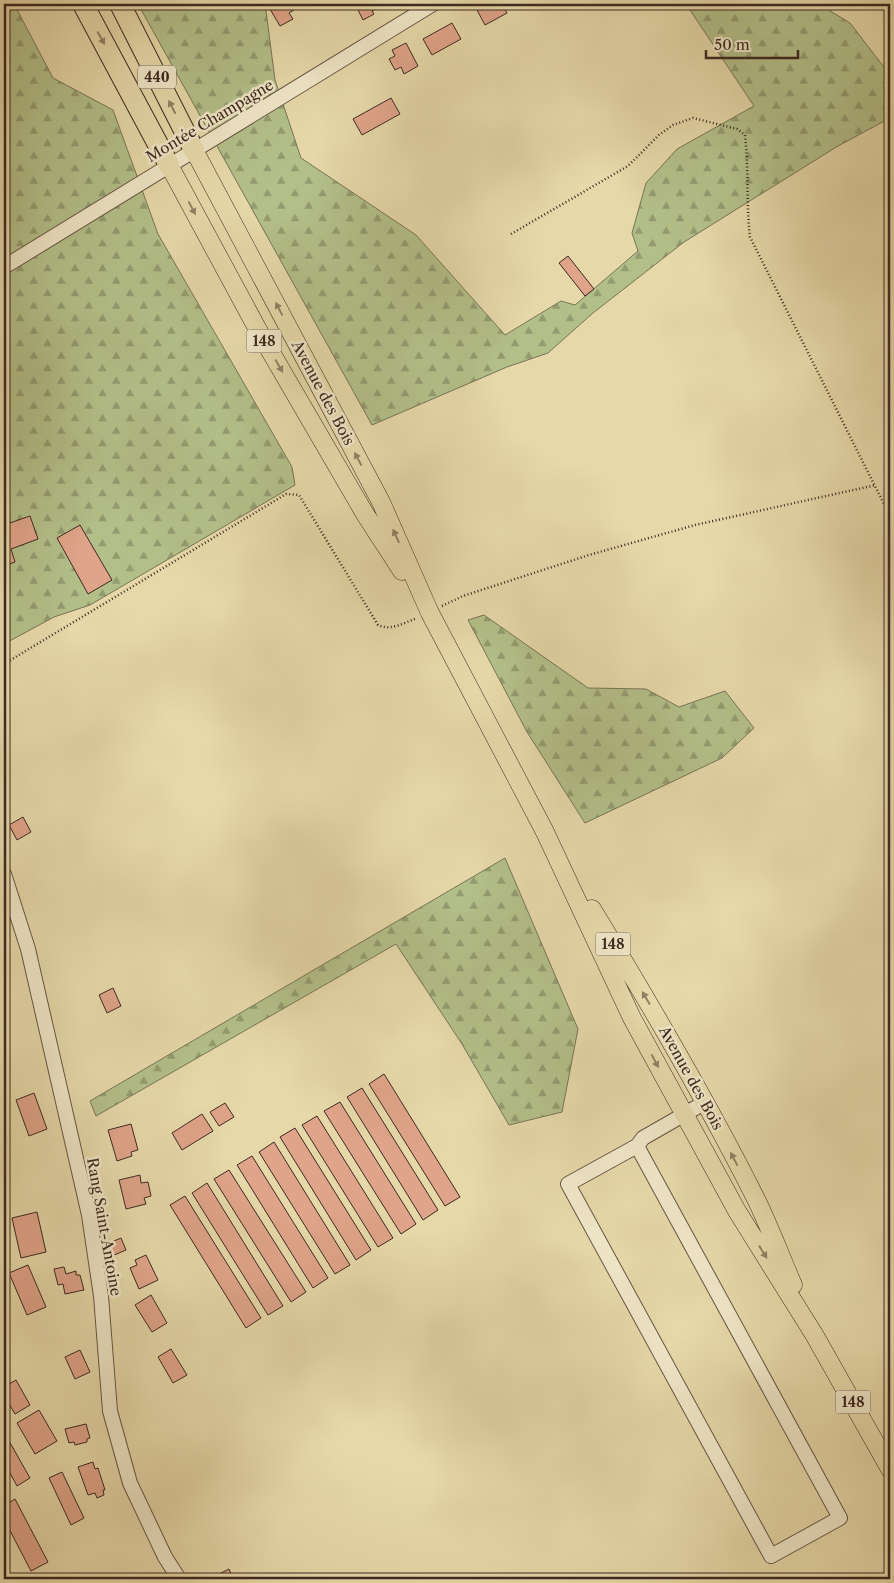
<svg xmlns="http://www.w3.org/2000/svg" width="894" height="1583" font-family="'Libre Caslon Text',serif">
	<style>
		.forest { fill: url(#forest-firs); stroke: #787456 }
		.building { fill: #dfa489; stroke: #3d2922 }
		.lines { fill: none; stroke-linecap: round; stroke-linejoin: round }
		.minor-casing { stroke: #675544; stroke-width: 16 }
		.major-casing { stroke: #3d2922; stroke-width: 19 }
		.highway-casing { stroke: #3d2922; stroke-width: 22 }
		.path { stroke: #3d2922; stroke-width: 2.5; stroke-dasharray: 1 2.5; stroke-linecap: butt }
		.minor { stroke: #efe6c7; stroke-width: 14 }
		.major { stroke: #e6d8a9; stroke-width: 18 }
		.highway { stroke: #e6d8a9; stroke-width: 20 }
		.oneway { fill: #928066 }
		.labels { text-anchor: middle; stroke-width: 5; stroke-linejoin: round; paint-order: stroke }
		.shield { fill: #efe6c7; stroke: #726254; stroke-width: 1 }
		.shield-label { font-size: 14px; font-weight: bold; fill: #3d2922 }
		.street-label { font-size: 15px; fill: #3d2922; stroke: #efe6c7 }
	</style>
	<defs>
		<pattern id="forest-firs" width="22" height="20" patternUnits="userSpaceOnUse" patternTransform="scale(1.25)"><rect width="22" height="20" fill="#b3bf89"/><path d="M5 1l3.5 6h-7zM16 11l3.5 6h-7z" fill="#939b70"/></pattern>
	</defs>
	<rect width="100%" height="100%" fill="#e6d8a9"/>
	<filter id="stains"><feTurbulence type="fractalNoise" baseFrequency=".004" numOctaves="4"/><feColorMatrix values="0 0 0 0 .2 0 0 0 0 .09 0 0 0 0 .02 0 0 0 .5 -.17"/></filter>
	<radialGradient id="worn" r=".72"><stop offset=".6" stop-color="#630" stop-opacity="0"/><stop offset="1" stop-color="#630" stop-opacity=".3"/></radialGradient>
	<path class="forest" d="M 4,4 L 14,4 L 53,78 L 113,110 L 158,234 L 292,467 L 295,485 L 90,605 L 54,617 L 4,644 Z
		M 138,4 L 270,4 L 266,11 L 275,80 L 301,158 L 416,235 L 505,335 L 561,301 L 575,305 L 638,251 L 632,233 L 646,183 L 677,149 L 754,106 L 686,4 L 819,4 L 850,23 L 890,75 L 890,118 L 838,146 L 684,242 L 593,313 L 548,353 L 507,367 L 372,425 Z
		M 484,615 L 588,688 L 646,689 L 679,707 L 725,691 L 754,728 L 722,758 L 585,823 L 527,732 L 468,620 Z
		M 505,858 L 578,1029 L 562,1112 L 509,1125 L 462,1044 L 396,944 L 96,1116 L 90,1101 Z"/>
	<path class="building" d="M 279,4 L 294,4 L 297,8 L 289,13 L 293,19 L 280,26 L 270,9 Z
		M 355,4 L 382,4 L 383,5 L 372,11 L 374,14 L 363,20 Z
		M 488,4 L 502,4 L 507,13 L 485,25 L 477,10 Z
		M 452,23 L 461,39 L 432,55 L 423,39 Z
		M 406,43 L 418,66 L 404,74 L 401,67 L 395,70 L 389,59 L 395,56 L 392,50 Z
		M 391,98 L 400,114 L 362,135 L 353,119 Z
		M 568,256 L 594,289 L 585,296 L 559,263 Z
		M 30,516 L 38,539 L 11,549 L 15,562 L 4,566 L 4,525 Z
		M 80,525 L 112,580 L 88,594 L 57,538 Z
		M 23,817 L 31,832 L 17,840 L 9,825 Z
		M 113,988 L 121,1006 L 107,1013 L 99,995 Z
		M 4,1004 L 9,1019 L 4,1021 Z
		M 384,1074 L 460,1197 L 445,1206 L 369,1084 Z
		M 362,1088 L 438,1210 L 423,1220 L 347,1097 Z
		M 34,1093 L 47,1129 L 29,1136 L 16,1100 Z
		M 340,1102 L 416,1224 L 401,1234 L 324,1111 Z
		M 225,1103 L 234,1117 L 219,1126 L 210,1112 Z
		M 202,1114 L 213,1131 L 182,1150 L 172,1133 Z
		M 317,1116 L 393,1238 L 378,1247 L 302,1125 Z
		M 131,1124 L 138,1150 L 131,1152 L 132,1156 L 117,1161 L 108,1130 Z
		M 295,1128 L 371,1250 L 356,1260 L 280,1137 Z
		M 274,1142 L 350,1265 L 335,1274 L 259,1152 Z
		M 252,1156 L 328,1278 L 313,1288 L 237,1165 Z
		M 229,1170 L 306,1292 L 291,1302 L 214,1179 Z
		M 140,1175 L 141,1183 L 148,1182 L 151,1196 L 144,1198 L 146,1204 L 126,1209 L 119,1180 Z
		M 207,1183 L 283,1306 L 268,1315 L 192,1193 Z
		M 185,1196 L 261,1318 L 246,1328 L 170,1205 Z
		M 37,1212 L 46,1252 L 21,1258 L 12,1218 Z
		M 121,1238 L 126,1250 L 112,1256 L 107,1244 Z
		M 146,1255 L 158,1280 L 139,1289 L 130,1268 L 137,1265 L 135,1260 Z
		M 28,1265 L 46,1307 L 27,1315 L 9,1273 Z
		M 64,1267 L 66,1274 L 76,1271 L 76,1275 L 80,1275 L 84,1290 L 65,1294 L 63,1284 L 58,1285 L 54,1269 Z
		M 151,1295 L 167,1323 L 152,1332 L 135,1305 Z
		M 171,1349 L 187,1375 L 173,1383 L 158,1357 Z
		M 80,1350 L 90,1372 L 75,1379 L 65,1357 Z
		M 16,1380 L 30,1405 L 15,1414 L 4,1395 L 4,1387 Z
		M 39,1410 L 57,1441 L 35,1454 L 17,1423 Z
		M 86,1424 L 90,1438 L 87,1439 L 87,1442 L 75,1445 L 74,1442 L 69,1443 L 65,1429 Z
		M 4,1432 L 30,1478 L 17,1486 L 4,1462 Z
		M 93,1462 L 95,1469 L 98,1468 L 105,1490 L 103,1490 L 104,1495 L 97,1498 L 95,1493 L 88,1495 L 78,1467 Z
		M 62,1472 L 84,1518 L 71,1525 L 49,1478 Z
		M 4,1479 L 10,1490 L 4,1494 Z
		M 15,1499 L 48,1562 L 31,1571 L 4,1519 L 4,1506 Z
		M 229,1569 L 233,1579 L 239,1576 L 241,1579 L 211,1579 L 211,1578 Z"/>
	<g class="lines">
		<defs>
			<path id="minor" d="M 4,267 L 433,4
				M 4,874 L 28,949 L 89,1215 L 101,1296 L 110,1411 L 130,1483 L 165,1557 L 179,1579
				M 637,1146 L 840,1518 L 771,1556 L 568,1184 L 637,1146 L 643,1138 L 704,1103"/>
			<path id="major" d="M 194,150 L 381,502 L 430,613 L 545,832 L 632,1018 L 737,1211 L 815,1336 L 890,1469
				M 169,165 L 258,330 L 365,514 L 402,571
				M 592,909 C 650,1004 707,1101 757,1201 C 770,1228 781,1257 793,1285"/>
			<path id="highway" d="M 83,4 L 169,165
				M 120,4 L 194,150"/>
		</defs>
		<use href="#minor" class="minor-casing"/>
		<use href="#major" class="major-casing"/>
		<use href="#highway" class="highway-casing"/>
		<path class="path" d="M 511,234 L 628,166 L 659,135 L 673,125 L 693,118 L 737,129 L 745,135 C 749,169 746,203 750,237 L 890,516
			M 442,606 L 463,596 L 589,555 L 695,525 L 876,485
			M 4,664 L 286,494 L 299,495 L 378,625 C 391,631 404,623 417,618"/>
		<use href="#minor" class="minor"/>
		<use href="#major" class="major"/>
		<use href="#highway" class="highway"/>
	</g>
	<defs><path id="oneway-solid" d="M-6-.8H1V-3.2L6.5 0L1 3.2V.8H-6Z" transform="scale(1.25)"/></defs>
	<g class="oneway">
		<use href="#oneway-solid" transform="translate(101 38) rotate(61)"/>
		<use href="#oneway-solid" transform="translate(172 107) rotate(-117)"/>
		<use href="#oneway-solid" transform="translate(192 208) rotate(62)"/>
		<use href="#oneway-solid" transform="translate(279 309) rotate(-118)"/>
		<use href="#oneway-solid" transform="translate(279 366) rotate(60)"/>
		<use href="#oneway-solid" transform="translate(358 459) rotate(-118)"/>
		<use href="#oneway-solid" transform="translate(396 536) rotate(-114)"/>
		<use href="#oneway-solid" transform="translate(646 998) rotate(-121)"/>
		<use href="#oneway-solid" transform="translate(655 1061) rotate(62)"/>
		<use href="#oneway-solid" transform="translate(734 1159) rotate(-118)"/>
		<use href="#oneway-solid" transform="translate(763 1252) rotate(58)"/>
	</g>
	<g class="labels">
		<g class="shield">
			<rect x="138" y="65.5" width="38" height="23" rx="4"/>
			<rect x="246.5" y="329.5" width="35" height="23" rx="4"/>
			<rect x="595.5" y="932.5" width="35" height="23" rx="4"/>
			<rect x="835.5" y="1390.5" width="35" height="23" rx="4"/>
		</g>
		<g class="shield-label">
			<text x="157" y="82">440</text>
			<text x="264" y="346">148</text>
			<text x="613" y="949">148</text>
			<text x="853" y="1407">148</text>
		</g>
		<g class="street-label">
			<text transform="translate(210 121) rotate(-31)" y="5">Montée Champagne</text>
			<text transform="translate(323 393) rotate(62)" y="5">Avenue des Bois</text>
			<text transform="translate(691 1078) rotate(61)" y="5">Avenue des Bois</text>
			<text transform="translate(104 1227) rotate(80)" y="5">Rang Saint-Antoine</text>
		</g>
	</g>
	<rect width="894" height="1583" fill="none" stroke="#e6d8a9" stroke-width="20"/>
	<rect x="5" y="5" width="884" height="1573" fill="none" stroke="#3d2922" stroke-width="2.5"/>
	<rect x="10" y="10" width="874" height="1563" fill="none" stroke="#3d2922"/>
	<path d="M706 50v8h92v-8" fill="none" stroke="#3d2922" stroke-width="2.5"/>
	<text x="714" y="50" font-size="15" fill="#3d2922" stroke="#efe6c7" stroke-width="4" paint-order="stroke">50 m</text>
	<rect width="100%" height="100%" filter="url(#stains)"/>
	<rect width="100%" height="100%" fill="url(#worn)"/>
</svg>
